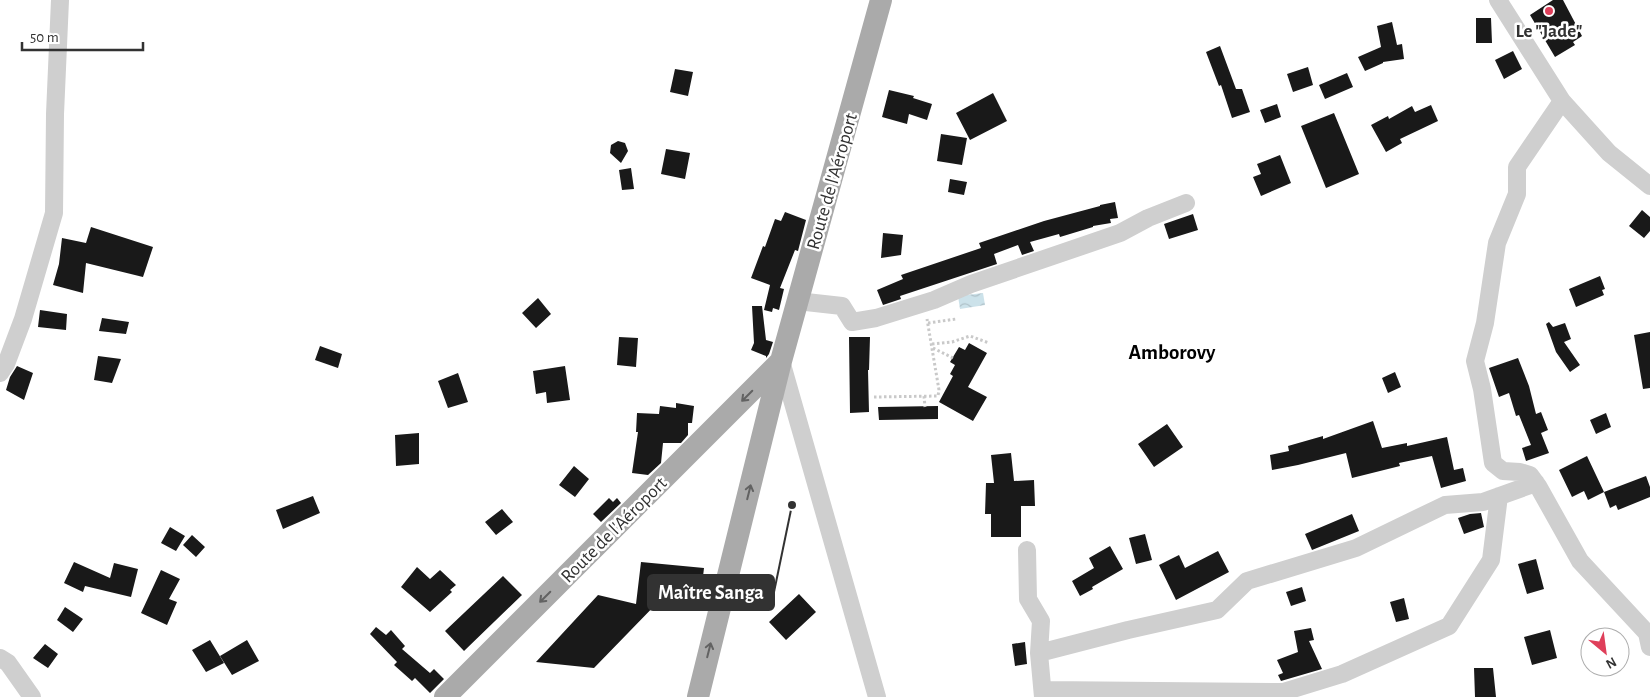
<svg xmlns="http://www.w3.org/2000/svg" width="1650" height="697" font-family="'Alegreya Sans',sans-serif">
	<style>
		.water { fill: url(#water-waves) }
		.building { fill: #191919 }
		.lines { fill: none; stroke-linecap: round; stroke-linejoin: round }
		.path { stroke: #c9c9c9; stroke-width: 3; stroke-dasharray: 2.5 2.5; stroke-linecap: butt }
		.minor { stroke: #cfcfcf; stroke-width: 18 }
		.major { stroke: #aaa; stroke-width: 22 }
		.oneway { stroke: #626262 }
		.poi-dot { fill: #df3f5a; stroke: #fff; stroke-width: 2 }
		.labels { text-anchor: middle; stroke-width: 5; stroke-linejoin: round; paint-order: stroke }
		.poi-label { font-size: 19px; font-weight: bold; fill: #323232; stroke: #fff }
		.street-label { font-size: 19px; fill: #323232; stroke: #fff }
		.quarter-label { font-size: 21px; font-weight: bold; fill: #000; stroke: #fff }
		.leader { fill: none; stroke: #323232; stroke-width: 2 }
		.callout-dot { fill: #323232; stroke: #fff; stroke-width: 2 }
		.callout { fill: #323232; stroke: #323232; stroke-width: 2 }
		.callout-label { font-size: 20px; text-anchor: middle; font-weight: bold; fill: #fff }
	</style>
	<defs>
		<pattern id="water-waves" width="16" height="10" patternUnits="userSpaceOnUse" patternTransform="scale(1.25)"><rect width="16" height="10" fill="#cce2ea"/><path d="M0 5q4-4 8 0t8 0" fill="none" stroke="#b0c2c9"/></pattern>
	</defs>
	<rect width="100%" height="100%" fill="#fff"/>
	<path class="water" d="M 983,293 L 985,305 L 960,309 L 958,296 Z"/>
	<path class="building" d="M 1553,0 L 1563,0 L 1582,36 L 1573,42 L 1575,45 L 1555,57 L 1530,15 Z
		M 1476,18 L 1491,18 L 1492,43 L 1476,43 Z
		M 1392,22 L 1397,45 L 1402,44 L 1404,59 L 1383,62 L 1383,63 L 1365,71 L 1358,57 L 1381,47 L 1377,26 Z
		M 1220,46 L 1236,89 L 1242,89 L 1250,112 L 1232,118 L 1221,85 L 1219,86 L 1206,52 Z
		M 1513,51 L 1522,69 L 1504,79 L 1495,60 Z
		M 1308,67 L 1313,85 L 1293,92 L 1287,74 Z
		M 675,69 L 693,72 L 688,96 L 670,92 Z
		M 1347,73 L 1353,87 L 1325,99 L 1319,85 Z
		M 889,90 L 914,96 L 913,98 L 932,104 L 927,120 L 909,114 L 907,124 L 882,117 Z
		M 993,93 L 1007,121 L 970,140 L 956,113 Z
		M 1277,104 L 1281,117 L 1265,123 L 1260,110 Z
		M 1431,105 L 1438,121 L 1400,139 L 1402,143 L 1386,152 L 1371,125 L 1388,116 L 1389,119 L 1412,106 L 1415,112 Z
		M 1334,113 L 1359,174 L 1326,188 L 1301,126 Z
		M 941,134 L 967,138 L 962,165 L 937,161 Z
		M 618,141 L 625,143 L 628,151 L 621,163 L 610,153 L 611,145 Z
		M 666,149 L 690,153 L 685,179 L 661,174 Z
		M 1280,155 L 1291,183 L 1261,196 L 1253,177 L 1261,174 L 1257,164 Z
		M 631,168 L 634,189 L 622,190 L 619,170 Z
		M 950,179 L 967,182 L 964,195 L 948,192 Z
		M 1115,202 L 1118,218 L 1110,219 L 1111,223 L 1093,226 L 1093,227 L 1060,237 L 1059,234 L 1030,242 L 1034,251 L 1022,255 L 1018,245 L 994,254 L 997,264 L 900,296 L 901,299 L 883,305 L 877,290 L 903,279 L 901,275 L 981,248 L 979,243 L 1044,221 L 1100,206 L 1100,205 Z
		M 1642,210 L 1650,217 L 1650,231 L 1644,238 L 1629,226 Z
		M 785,212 L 806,220 L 798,251 L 795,250 L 780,288 L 784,289 L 779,310 L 773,308 L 772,312 L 764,310 L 770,285 L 751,278 L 763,246 L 765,247 L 775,219 L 781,221 Z
		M 1193,214 L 1198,230 L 1169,239 L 1164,224 Z
		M 91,227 L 153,247 L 143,277 L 86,263 L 83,293 L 53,285 L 59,264 L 62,238 L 86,243 Z
		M 883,233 L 903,235 L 901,255 L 881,258 Z
		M 1600,276 L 1605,289 L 1602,290 L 1604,295 L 1576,307 L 1569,289 Z
		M 538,298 L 551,314 L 536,328 L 522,313 Z
		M 752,306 L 762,306 L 766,340 L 773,342 L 769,354 L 766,358 L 766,356 L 751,350 L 754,343 Z
		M 40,310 L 67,314 L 66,330 L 38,327 Z
		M 102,318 L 129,322 L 126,334 L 99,331 Z
		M 1549,322 L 1553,327 L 1565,323 L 1571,339 L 1564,342 L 1580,365 L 1570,372 L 1556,352 L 1546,324 Z
		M 1650,332 L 1650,388 L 1643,389 L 1634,335 Z
		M 619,337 L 638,338 L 636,367 L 617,365 Z
		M 849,337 L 870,337 L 869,370 L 868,370 L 869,412 L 850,413 Z
		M 969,343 L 987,353 L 968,387 L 987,397 L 973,421 L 939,402 L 953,376 L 950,374 L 955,365 L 950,362 L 959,347 L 965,350 Z
		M 320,346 L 342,354 L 338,368 L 315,360 Z
		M 98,356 L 121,359 L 112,383 L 94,380 Z
		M 1518,358 L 1529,386 L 1536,414 L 1541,412 L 1548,430 L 1541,433 L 1549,453 L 1526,461 L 1522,448 L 1531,445 L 1519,415 L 1516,416 L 1509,393 L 1499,397 L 1489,368 Z
		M 17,366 L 33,373 L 24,400 L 6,390 L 10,377 Z
		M 565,366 L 570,400 L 547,403 L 546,392 L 536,394 L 533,371 Z
		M 1395,372 L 1401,387 L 1388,393 L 1382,378 Z
		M 458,373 L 468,402 L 448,408 L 438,381 Z
		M 676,403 L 694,406 L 692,423 L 688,423 L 688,435 L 681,443 L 663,443 L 661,463 L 648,475 L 632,473 L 638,432 L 636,432 L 637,413 L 659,414 L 660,406 L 676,408 Z
		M 938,406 L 938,419 L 879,420 L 878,407 Z
		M 1606,413 L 1611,427 L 1596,434 L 1590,420 Z
		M 1373,421 L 1382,448 L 1407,443 L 1407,446 L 1447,437 L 1454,470 L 1463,468 L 1466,481 L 1441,488 L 1432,456 L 1399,463 L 1400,466 L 1352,478 L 1346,453 L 1298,465 L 1272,470 L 1270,455 L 1289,451 L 1288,446 L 1323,436 L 1323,439 Z
		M 1167,424 L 1183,447 L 1154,467 L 1138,444 Z
		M 419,433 L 419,464 L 396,466 L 395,435 Z
		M 1011,453 L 1014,481 L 1034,480 L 1035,506 L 1021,506 L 1021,537 L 991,537 L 991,514 L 985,514 L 986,483 L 994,483 L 991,455 Z
		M 1587,456 L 1604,492 L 1646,476 L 1650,487 L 1650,497 L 1618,510 L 1616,505 L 1610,508 L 1604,492 L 1588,500 L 1584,491 L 1572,497 L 1559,470 Z
		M 574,466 L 589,479 L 575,497 L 559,485 Z
		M 313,496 L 320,513 L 283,529 L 276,510 Z
		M 609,498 L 613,502 L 617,498 L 621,503 L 601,522 L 593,514 Z
		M 502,509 L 513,522 L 496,535 L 485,522 Z
		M 1481,513 L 1484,527 L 1464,534 L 1458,518 L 1470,514 Z
		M 1352,514 L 1359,531 L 1312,550 L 1305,534 Z
		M 170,527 L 185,536 L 176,551 L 161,543 Z
		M 1145,534 L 1152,560 L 1136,564 L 1129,538 Z
		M 192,535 L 205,547 L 196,557 L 183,545 Z
		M 1110,546 L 1123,569 L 1092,587 L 1093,589 L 1080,596 L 1072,581 L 1094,568 L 1089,558 Z
		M 1218,551 L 1229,572 L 1176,600 L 1159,565 L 1179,555 L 1185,568 Z
		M 1536,559 L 1544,589 L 1527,594 L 1518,564 Z
		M 74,562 L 110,578 L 114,563 L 138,569 L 131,597 L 85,586 L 83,592 L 64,583 Z
		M 641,562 L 704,568 L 700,602 L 662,598 L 594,668 L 536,662 L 598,595 L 636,604 Z
		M 417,567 L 430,579 L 440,570 L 456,585 L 450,590 L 452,592 L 430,612 L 401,587 Z
		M 161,570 L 180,579 L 169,599 L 177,602 L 167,625 L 141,613 Z
		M 503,576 L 522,595 L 464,651 L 445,631 Z
		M 1302,587 L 1306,601 L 1291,606 L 1286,592 Z
		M 799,594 L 816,612 L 786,640 L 769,622 Z
		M 1404,598 L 1409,619 L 1396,622 L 1390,602 Z
		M 65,607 L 83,619 L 73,632 L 57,620 Z
		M 376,627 L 386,635 L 391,630 L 405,646 L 402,649 L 430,673 L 434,669 L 444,679 L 430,693 L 415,678 L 412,681 L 394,665 L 397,662 L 370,634 Z
		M 1311,628 L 1314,640 L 1309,641 L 1322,669 L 1281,681 L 1278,675 L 1283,673 L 1277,660 L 1298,652 L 1294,631 Z
		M 1550,630 L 1557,658 L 1532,665 L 1524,637 Z
		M 210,640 L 224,663 L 206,672 L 192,650 Z
		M 247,640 L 259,661 L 232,675 L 220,656 Z
		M 1025,642 L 1027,664 L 1015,666 L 1012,644 Z
		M 45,644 L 58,654 L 48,668 L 33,658 Z
		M 1474,668 L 1493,668 L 1496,697 L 1475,697 Z"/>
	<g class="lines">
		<path class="path" d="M 928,323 L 956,319
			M 932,344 L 952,342 L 970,336 L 989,343
			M 933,348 L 953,358
			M 924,396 L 925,407
			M 874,397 L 938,396 L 939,390 L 927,319"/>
		<path class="minor" d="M 1498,0 L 1562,101 L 1609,153 L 1650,186
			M 1562,101 L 1517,167 L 1517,194 L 1497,243 L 1485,323 L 1475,361 L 1482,389 L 1493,463 L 1503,471 L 1520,472 L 1530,475 L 1538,486 L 1580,561 L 1647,633 L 1650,647
			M 797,301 L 842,306 L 852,322 L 876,318 L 934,300 L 971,284 L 1120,233 L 1148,218 L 1186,203
			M 781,361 L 877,697
			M 0,373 L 6,364 L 23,319 L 54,213 L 55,114 L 60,0
			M 1027,550 L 1028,599 L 1041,621 L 1039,653 L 1043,697
			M 1039,653 L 1128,630 L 1217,610 L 1247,581 L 1356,548 L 1445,505 L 1483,502 L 1536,483
			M 0,658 L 8,663 L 32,697
			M 1043,690 L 1283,692 L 1342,674 L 1449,626 L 1491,560 L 1499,496"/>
		<path class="major" d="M 445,697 L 780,362
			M 698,697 L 781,361 L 881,0"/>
	</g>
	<defs><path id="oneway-shaft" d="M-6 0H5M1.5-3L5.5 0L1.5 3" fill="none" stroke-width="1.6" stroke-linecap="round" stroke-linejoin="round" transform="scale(1.25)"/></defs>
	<g class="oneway">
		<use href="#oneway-shaft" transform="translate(747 396) rotate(135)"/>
		<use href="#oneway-shaft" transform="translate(749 492) rotate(-76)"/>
		<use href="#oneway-shaft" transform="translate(545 597) rotate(135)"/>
		<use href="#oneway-shaft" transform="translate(709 650) rotate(-76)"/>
	</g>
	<circle class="poi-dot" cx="1549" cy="11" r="5"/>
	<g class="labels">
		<g class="poi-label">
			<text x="1549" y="37">Le "Jade"</text>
		</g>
		<g class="street-label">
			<text transform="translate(831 181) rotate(-74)" y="7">Route de l'Aéroport</text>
			<text transform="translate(613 529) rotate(-45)" y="7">Route de l'Aéroport</text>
		</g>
		<g class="quarter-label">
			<text x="1172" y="359">Amborovy</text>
		</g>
	</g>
	<path class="leader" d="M792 505L774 592"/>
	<circle class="callout-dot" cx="792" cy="505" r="5"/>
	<rect class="callout" x="648" y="575" width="126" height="35" rx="5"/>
	<g class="callout-label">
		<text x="711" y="599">Maître Sanga</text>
	</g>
	<g transform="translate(1605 652) rotate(151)"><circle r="24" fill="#ffffff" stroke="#adadad"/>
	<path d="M0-4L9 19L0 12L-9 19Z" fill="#df3f5a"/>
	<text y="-8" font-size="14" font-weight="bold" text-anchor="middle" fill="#323232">N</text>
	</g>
	<path d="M22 42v8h121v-8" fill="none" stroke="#323232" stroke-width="2.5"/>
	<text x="30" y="42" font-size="15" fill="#323232" stroke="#ffffff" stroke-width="4" paint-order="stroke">50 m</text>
</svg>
